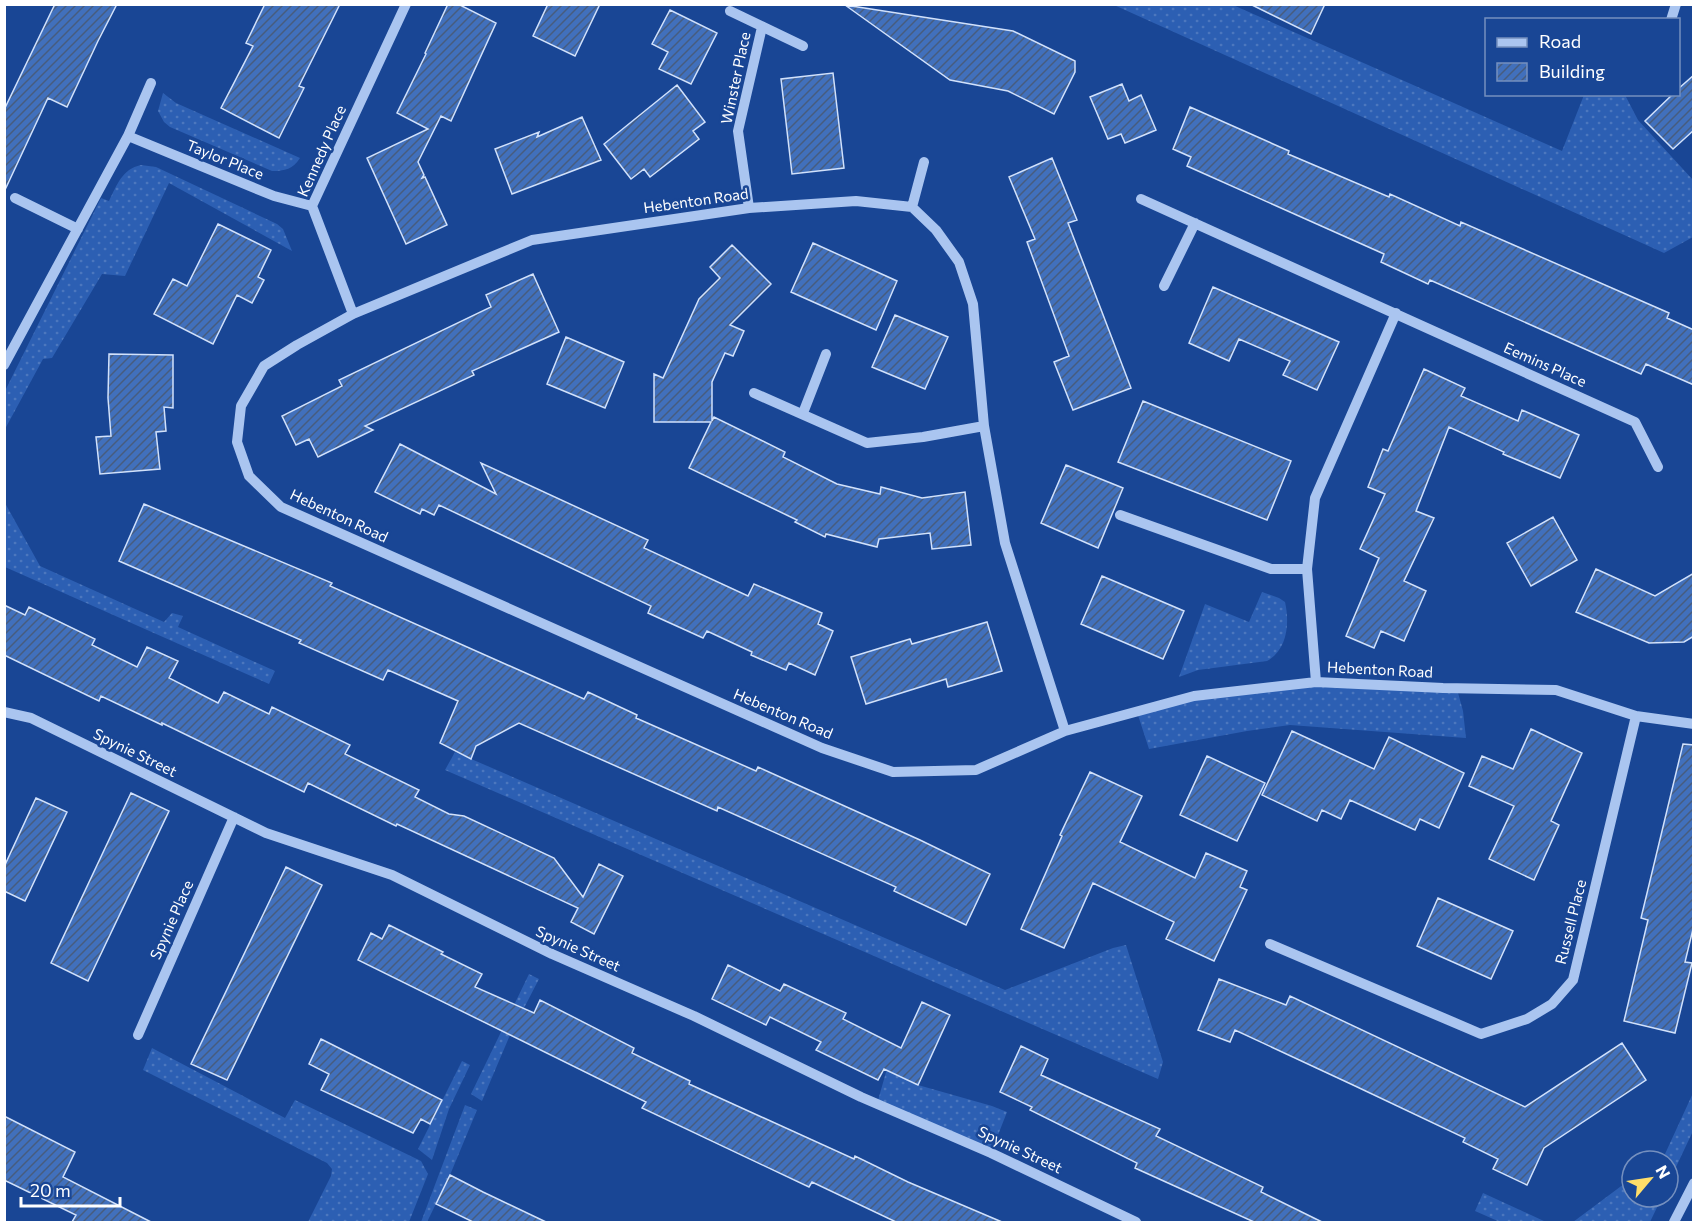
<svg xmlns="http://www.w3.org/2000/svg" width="1698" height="1227" font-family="Commissioner,sans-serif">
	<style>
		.grass { fill: url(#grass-dots) }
		.building { fill: url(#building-hatch); stroke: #d1e1fb; stroke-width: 1.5 }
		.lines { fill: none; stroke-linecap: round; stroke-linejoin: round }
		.minor { stroke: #aac5f0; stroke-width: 10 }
		.labels { text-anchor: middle; stroke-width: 5; stroke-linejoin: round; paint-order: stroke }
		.street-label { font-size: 15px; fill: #fff; stroke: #194695 }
	</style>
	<defs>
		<pattern id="grass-dots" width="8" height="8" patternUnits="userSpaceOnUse" patternTransform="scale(1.5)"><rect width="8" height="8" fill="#2c5fb3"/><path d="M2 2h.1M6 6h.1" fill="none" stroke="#4c77be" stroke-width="1.8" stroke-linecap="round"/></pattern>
		<pattern id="building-hatch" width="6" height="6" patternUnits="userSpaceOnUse" patternTransform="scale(1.5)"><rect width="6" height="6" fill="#4170bc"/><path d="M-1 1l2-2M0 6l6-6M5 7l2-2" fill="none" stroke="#475c7e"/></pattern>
	</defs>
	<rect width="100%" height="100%" fill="#194695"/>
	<path class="grass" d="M 1114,5 L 1233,5 L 1562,151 L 1584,95 L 1625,95 L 1638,120 L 1693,180 L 1693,237 L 1664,253 Z
		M 163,93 L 176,103 L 300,158 C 293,169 285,171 272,171 L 170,127 L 164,122 L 158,111 Z
		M 141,165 L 156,167 L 277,224 L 283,229 L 292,251 L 169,183 L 125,276 L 102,274 L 52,358 L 43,359 L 5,429 L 5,391 L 101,198 L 109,201 C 117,185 122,169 141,165 Z
		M 5,503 L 40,566 L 164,622 L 172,613 L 183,616 L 178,627 L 275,671 L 269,684 L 5,567 Z
		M 1262,592 L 1279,598 L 1285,602 C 1290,624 1287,650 1267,661 L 1198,670 L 1179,677 L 1205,604 L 1249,622 Z
		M 1316,682 L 1457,689 L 1463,711 L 1466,738 L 1290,725 L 1247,731 L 1149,749 L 1137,712 L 1194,696 Z
		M 455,752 L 1005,990 L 1113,948 L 1126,945 L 1163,1062 L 1158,1079 L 445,770 Z
		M 529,974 L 539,979 L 510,1035 L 482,1101 L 471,1094 Z
		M 152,1048 L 285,1118 L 295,1100 L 421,1161 L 428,1174 L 409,1222 L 308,1222 L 331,1176 L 332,1169 L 327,1163 L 143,1070 Z
		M 890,1058 L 890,1072 L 918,1085 L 992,1106 L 1007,1112 L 991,1153 L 877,1104 Z
		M 462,1061 L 470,1065 L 449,1109 L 432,1160 L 418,1149 Z
		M 1693,1093 L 1693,1131 L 1668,1184 L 1668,1161 L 1655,1161 L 1665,1154 Z
		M 465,1105 L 477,1110 L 450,1175 L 428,1220 L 427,1222 L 421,1222 Z
		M 1632,1178 L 1632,1197 L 1662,1197 L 1650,1222 L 1573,1222 Z
		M 1483,1193 L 1546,1222 L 1500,1222 L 1475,1211 Z"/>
	<path class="building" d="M 55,4 L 117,4 L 98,41 L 67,107 L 48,98 L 4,192 L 4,110 Z
		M 265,4 L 340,4 L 299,86 L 304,88 L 279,138 L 221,108 L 253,46 L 246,43 Z
		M 448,4 L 458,4 L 496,23 L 451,121 L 441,116 L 418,162 L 424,175 L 422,178 L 425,177 L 447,225 L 406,244 L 367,158 L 428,129 L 397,113 L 426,54 L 425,53 Z
		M 548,4 L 600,4 L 575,56 L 533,36 Z
		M 1250,4 L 1325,4 L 1311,34 Z
		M 845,5 L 1013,31 L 1075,61 L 1075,72 L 1054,114 L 1008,91 L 950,80 Z
		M 670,10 L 717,33 L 691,84 L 659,69 L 668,52 L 652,44 Z
		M 833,73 L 844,168 L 792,174 L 781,79 Z
		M 1694,75 L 1694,130 L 1673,149 L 1645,121 L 1673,94 L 1678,94 L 1678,89 Z
		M 1122,84 L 1129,101 L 1141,95 L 1156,130 L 1125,143 L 1121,134 L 1108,139 L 1090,97 Z
		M 677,85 L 705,122 L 693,131 L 699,139 L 650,177 L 644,169 L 631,179 L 604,144 Z
		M 1190,107 L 1289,151 L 1288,154 L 1389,197 L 1390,194 L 1460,226 L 1461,222 L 1669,313 L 1667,318 L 1694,330 L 1694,385 L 1646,364 L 1641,374 L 1430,280 L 1428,284 L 1381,262 L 1384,254 L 1187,166 L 1191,157 L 1173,149 Z
		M 582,117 L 601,160 L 512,194 L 495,149 L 539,132 L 537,137 Z
		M 1052,158 L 1077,220 L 1068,223 L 1131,388 L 1073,410 L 1054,362 L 1069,356 L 1027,242 L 1035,239 L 1009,177 Z
		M 218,224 L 271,250 L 258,277 L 264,280 L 252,303 L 237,295 L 213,344 L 154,314 L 173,279 L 187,286 Z
		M 813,243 L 897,281 L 876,330 L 791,292 Z
		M 732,245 L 771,284 L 730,325 L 744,331 L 733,356 L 725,353 L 712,382 L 712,421 L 714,417 L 785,452 L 783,457 L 837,484 L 880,494 L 881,487 L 922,498 L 965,492 L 971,545 L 932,549 L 930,533 L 879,539 L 877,547 L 826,534 L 825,537 L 795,522 L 797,520 L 689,468 L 711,422 L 654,422 L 654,374 L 663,378 L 699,299 L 720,278 L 710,267 Z
		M 533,274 L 559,332 L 472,371 L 474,375 L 365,426 L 373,430 L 318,457 L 309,439 L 296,445 L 282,416 L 342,386 L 339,380 L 491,307 L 486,295 Z
		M 1213,287 L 1339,342 L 1317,390 L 1283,375 L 1290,361 L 1239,339 L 1229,361 L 1189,343 Z
		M 895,315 L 948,337 L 925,389 L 872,367 Z
		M 566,337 L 624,362 L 605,408 L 547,384 Z
		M 109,354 L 173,355 L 173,408 L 164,407 L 166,431 L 156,432 L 160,469 L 100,474 L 96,437 L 111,436 L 108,398 Z
		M 1424,369 L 1465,388 L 1461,396 L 1518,421 L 1522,410 L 1579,435 L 1560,478 L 1503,454 L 1504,452 L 1449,427 L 1416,511 L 1434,518 L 1404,581 L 1426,591 L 1404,641 L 1381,631 L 1374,648 L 1346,636 L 1379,558 L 1360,549 L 1385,494 L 1368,487 L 1383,449 L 1388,451 Z
		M 1143,401 L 1291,461 L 1267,520 L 1118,462 Z
		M 400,444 L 496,494 L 481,463 L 648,540 L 644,548 L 748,596 L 754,584 L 822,613 L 818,624 L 833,631 L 815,675 L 789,663 L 786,670 L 751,655 L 752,652 L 707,631 L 703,638 L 648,613 L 651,606 L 439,505 L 434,515 L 422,509 L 420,514 L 375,492 Z
		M 1066,465 L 1123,488 L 1098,548 L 1041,523 Z
		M 144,504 L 332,583 L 330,586 L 584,699 L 588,692 L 637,715 L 636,718 L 756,771 L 758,767 L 920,840 L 990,874 L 966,925 L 894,891 L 896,887 L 718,807 L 717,811 L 519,723 L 476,746 L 471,759 L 440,743 L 458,701 L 388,670 L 383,680 L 299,643 L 301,640 L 119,561 Z
		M 1553,517 L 1577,560 L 1531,586 L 1507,543 Z
		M 1596,569 L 1655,596 L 1694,573 L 1694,636 L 1684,642 L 1649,643 L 1576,612 Z
		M 1102,576 L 1184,611 L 1163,659 L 1081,624 Z
		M 4,605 L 25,615 L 29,607 L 95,639 L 92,645 L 137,667 L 147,647 L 178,661 L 169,678 L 218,703 L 224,692 L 269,714 L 272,707 L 350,745 L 345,754 L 419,790 L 415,797 L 449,814 L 464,816 L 554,858 L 583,897 L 599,864 L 623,876 L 594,934 L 571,922 L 578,908 L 397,824 L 396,826 L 308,783 L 304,792 L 162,723 L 162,725 L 101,696 L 99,701 L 4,655 Z
		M 987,622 L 1002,671 L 948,687 L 946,679 L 866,704 L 851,657 L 910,639 L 912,644 Z
		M 1531,729 L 1582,753 L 1551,821 L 1559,825 L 1534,880 L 1489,859 L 1514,806 L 1469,786 L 1482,756 L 1513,769 Z
		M 1292,731 L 1374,769 L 1389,737 L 1464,773 L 1439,828 L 1420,819 L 1415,830 L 1350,800 L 1341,819 L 1322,810 L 1317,821 L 1262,795 Z
		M 1683,744 L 1694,745 L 1694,925 L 1685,962 L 1692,963 L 1675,1033 L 1624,1021 L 1648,920 L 1641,918 Z
		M 1207,756 L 1265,783 L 1237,841 L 1180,815 Z
		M 1090,772 L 1142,796 L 1120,842 L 1195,878 L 1206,853 L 1247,871 L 1240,887 L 1247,890 L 1214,961 L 1166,939 L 1174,922 L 1093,883 L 1064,948 L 1021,929 L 1062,836 L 1060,835 Z
		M 131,793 L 169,811 L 88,981 L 51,963 Z
		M 36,798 L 67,812 L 25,901 L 4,891 L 4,867 Z
		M 286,867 L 322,885 L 227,1080 L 191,1064 Z
		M 1438,898 L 1513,931 L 1491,979 L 1417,946 Z
		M 389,925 L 443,952 L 441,954 L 482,974 L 475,987 L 534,1013 L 540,1000 L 634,1048 L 632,1053 L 690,1081 L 689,1084 L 854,1159 L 855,1156 L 908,1182 L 1002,1222 L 896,1222 L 812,1182 L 809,1187 L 642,1108 L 646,1102 L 358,960 L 371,933 L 382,939 Z
		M 728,965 L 780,991 L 784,984 L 846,1013 L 843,1019 L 901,1048 L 922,1002 L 950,1015 L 918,1085 L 884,1069 L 878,1080 L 816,1050 L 821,1042 L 770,1017 L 766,1025 L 712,999 Z
		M 1219,979 L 1286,1005 L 1290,996 L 1525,1107 L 1622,1043 L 1646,1080 L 1544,1148 L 1527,1185 L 1493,1169 L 1498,1159 L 1463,1142 L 1465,1138 L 1353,1085 L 1235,1030 L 1230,1042 L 1198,1030 Z
		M 321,1039 L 442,1100 L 430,1124 L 421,1119 L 413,1133 L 321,1090 L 329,1074 L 309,1064 Z
		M 1021,1046 L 1048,1059 L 1041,1075 L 1160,1129 L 1156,1136 L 1263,1187 L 1261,1192 L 1322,1222 L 1254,1222 L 1135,1168 L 1137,1163 L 1030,1110 L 1032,1107 L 1000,1092 Z
		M 4,1116 L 75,1152 L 63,1177 L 151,1222 L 72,1222 L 76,1215 L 4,1180 Z
		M 450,1175 L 483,1192 L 546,1222 L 473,1222 L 436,1204 Z"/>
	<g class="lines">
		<path class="minor" d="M 730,11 L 803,46
			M 1671,20 L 1676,4
			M 128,136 L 151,83
			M 15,198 L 78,229
			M 1141,199 L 1635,422 L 1658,467
			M 912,207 L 924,162
			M 749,208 L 738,131 L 762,27
			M 1164,286 L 1195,223
			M 353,314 L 312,206 L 406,4
			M 4,365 L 128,136 L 274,196 L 312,206
			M 754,393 L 867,443 L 923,437 L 984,426
			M 803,413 L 826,354
			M 1120,515 L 1271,569 L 1307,569
			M 1316,682 L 1307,569 L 1315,498 L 1396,313
			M 4,712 L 31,718 L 266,833 L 392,875 L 552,954 L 694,1016 L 861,1097 L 991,1153 L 1136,1222
			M 1065,731 L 1005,543 L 984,426 L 973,304 L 959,262 L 936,230 L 912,207 L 856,201 L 749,208 L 532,240 L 353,314 L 297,345 L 264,366 L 241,406 L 237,442 L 249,476 L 281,507 L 822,748 L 893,772 L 976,770 L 1065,731 L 1194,696 L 1316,682 L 1443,688 L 1556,690 L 1636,716 L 1694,724
			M 1270,944 L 1481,1034 L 1527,1019 L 1552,1004 L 1573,980 L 1636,716
			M 138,1035 L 234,817
			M 1674,1222 L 1694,1183"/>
	</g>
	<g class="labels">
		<g class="street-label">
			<text transform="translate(736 78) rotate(-78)" y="5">Winster Place</text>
			<text transform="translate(322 151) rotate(-66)" y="5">Kennedy Place</text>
			<text transform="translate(225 160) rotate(22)" y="5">Taylor Place</text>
			<text transform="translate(696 201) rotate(-8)" y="5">Hebenton Road</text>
			<text transform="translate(1545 365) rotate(24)" y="5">Eemins Place</text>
			<text transform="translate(339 516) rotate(25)" y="5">Hebenton Road</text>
			<text transform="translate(1380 670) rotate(3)" y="5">Hebenton Road</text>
			<text transform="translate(783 714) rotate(23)" y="5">Hebenton Road</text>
			<text transform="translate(135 753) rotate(26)" y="5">Spynie Street</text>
			<text transform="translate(172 920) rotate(-66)" y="5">Spynie Place</text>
			<text transform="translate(1571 922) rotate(-76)" y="5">Russell Place</text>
			<text transform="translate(578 949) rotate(24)" y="5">Spynie Street</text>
			<text transform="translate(1020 1150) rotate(25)" y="5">Spynie Street</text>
		</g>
	</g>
	<rect width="1698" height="1227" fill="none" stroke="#ffffff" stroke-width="12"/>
	<rect x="1485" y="18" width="195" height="78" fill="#194695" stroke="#7590bf" stroke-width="1.5"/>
	<rect x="1497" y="38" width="30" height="9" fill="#aac5f0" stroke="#7590bf" stroke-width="1.5"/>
	<text x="1539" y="48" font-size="18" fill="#ffffff">Road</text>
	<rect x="1497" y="63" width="30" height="18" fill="url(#building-hatch)" stroke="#7590bf" stroke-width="1.5"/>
	<text x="1539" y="78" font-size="18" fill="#ffffff">Building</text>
	<g transform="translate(1650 1179) rotate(61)"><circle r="28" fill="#194695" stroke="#7590bf" stroke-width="1.5"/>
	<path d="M0-4.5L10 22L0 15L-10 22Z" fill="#ffde69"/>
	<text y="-9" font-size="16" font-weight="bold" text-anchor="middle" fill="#ffffff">N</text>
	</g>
	<path d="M21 1197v9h99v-9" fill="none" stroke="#ffffff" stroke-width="3"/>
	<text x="30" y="1197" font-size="18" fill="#ffffff" stroke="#194695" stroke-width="4.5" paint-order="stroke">20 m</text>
</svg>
